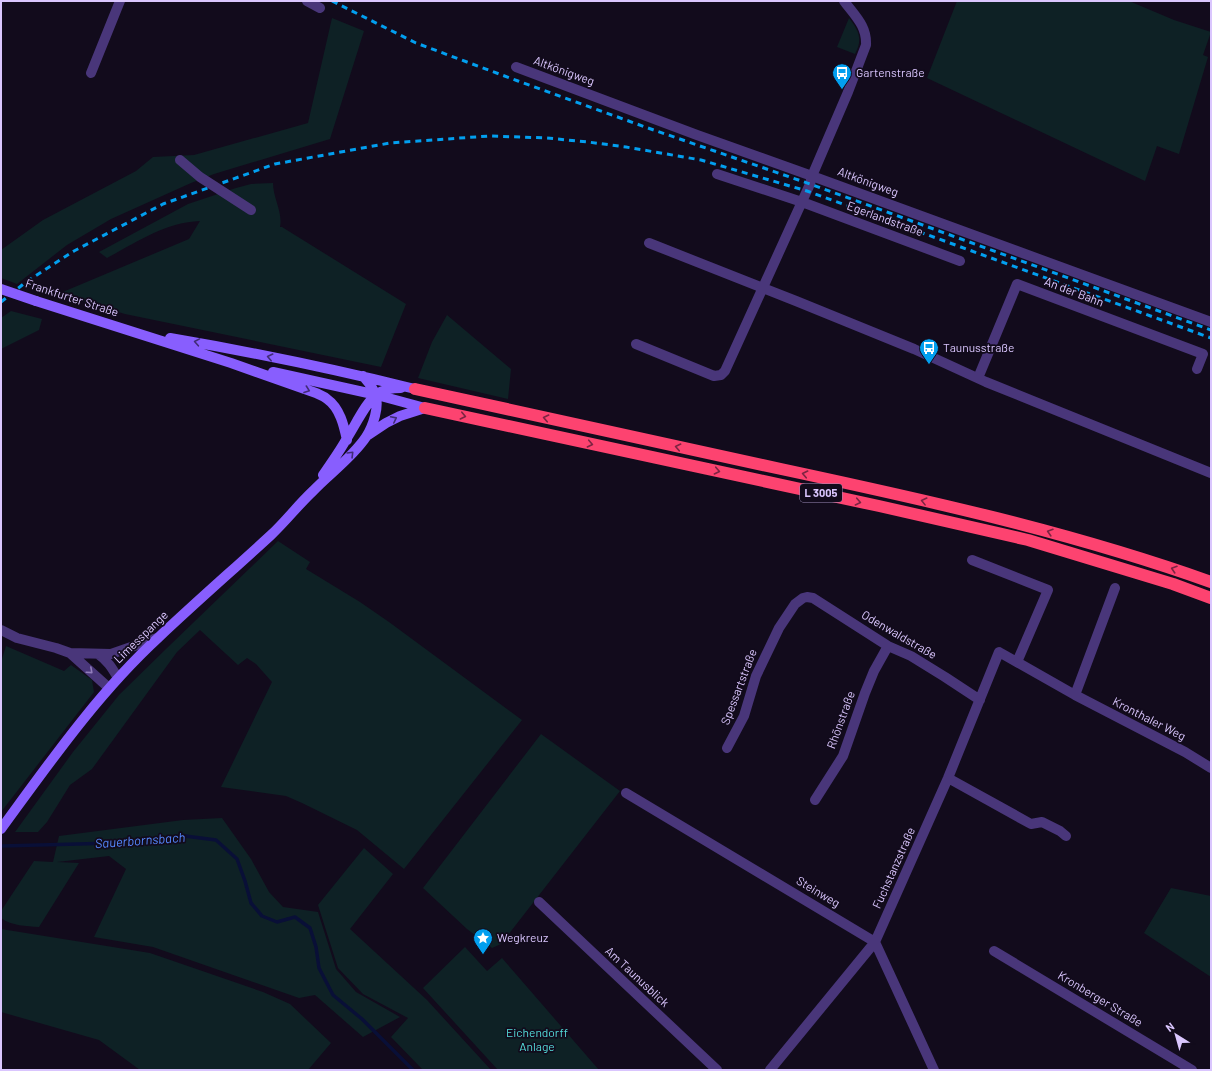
<svg xmlns="http://www.w3.org/2000/svg" width="1212" height="1071" font-family="Barlow,sans-serif">
	<style>
		.green { fill: #0e2125 }
		.lines { fill: none; stroke-linecap: round; stroke-linejoin: round }
		.stream { stroke: #090f37; stroke-width: 3.5 }
		.street { stroke: #49367a; stroke-width: 10 }
		.secondary { stroke: #885efe; stroke-width: 10 }
		.highway { stroke: #fd4370; stroke-width: 12 }
		.rail { stroke: #029fef; stroke-width: 3; stroke-dasharray: 6 5; stroke-linecap: butt }
		.street-bridge { stroke: #49367a; stroke-width: 10 }
		.secondary-bridge { stroke: #885efe; stroke-width: 10 }
		.oneway { stroke: #412c76 }
		.oneway2 { stroke: #7c2442 }
		.oneway3 { stroke: #927ebc }
		.labels { text-anchor: middle; stroke-width: 3.5; stroke-linejoin: round; paint-order: stroke }
		.shield { fill: #120b1c; stroke: #9e8eba; stroke-width: 1 }
		.shield-label { font-size: 11px; font-weight: bold; fill: #dac6fe }
		.street-label { font-size: 12px; fill: #dac6fe; stroke: #120b1c }
		.poi-label { font-size: 12px; fill: #dac6fe; stroke: #120b1c; text-anchor: start }
		.park-label { font-size: 12px; fill: #54dcda; stroke: #120b1c }
		.water-label { font-size: 13px; font-style: italic; fill: #5588fd; stroke: #120b1c }
	</style>
	<rect width="100%" height="100%" fill="#120b1c"/>
	<path class="green" d="M 957,1 L 1129,1 L 1174,20 L 1211,32 L 1203,55 L 1208,57 L 1179,154 L 1157,146 L 1145,181 L 927,78 Z
		M 332,18 L 364,31 L 330,139 L 214,174 L 191,183 L 111,219 L 67,245 L 17,284 L 1,278 L 1,250 L 43,220 L 136,171 L 153,157 L 194,155 L 308,123 Z
		M 849,18 C 859,31 863,39 855,54 L 837,47 Z
		M 273,183 C 273,198 283,212 280,227 L 282,227 L 406,304 L 381,367 L 125,314 L 58,294 L 189,239 L 200,221 C 166,222 135,243 107,258 L 99,252 L 188,204 L 236,188 L 251,184 Z
		M 11,311 L 42,319 L 39,330 L 1,349 L 1,318 Z
		M 447,315 L 511,369 L 508,399 L 418,378 L 432,342 Z
		M 278,541 L 310,562 L 306,569 L 360,602 L 389,622 L 522,720 L 404,869 L 357,830 L 302,803 L 286,796 L 221,787 L 272,682 L 256,664 L 247,658 L 238,665 L 200,630 L 177,652 L 92,769 L 70,785 L 47,822 L 38,832 L 15,832 L 73,752 L 119,695 L 167,648 Z
		M 6,646 L 64,671 L 71,665 L 92,680 L 94,692 L 1,812 L 1,662 Z
		M 541,734 L 620,791 L 501,944 L 492,948 L 467,929 L 423,888 Z
		M 222,818 L 251,859 L 269,892 L 283,907 L 318,912 L 336,969 L 356,992 L 400,1017 L 363,1037 L 315,995 L 299,998 L 153,947 L 94,937 L 126,869 L 109,856 L 57,862 L 79,863 L 39,927 C 26,926 12,926 1,918 L 1,911 L 34,861 L 53,862 L 59,836 L 183,820 Z
		M 364,848 L 393,874 L 350,929 L 427,1000 L 491,1070 L 423,1070 L 391,1037 L 408,1018 L 363,994 L 338,968 L 318,905 Z
		M 1171,888 L 1211,896 L 1211,977 L 1144,933 Z
		M 1,929 L 150,953 L 263,992 L 290,1004 L 331,1043 L 308,1070 L 140,1070 L 99,1040 L 1,1012 Z
		M 465,947 L 487,971 L 502,958 L 599,1070 L 498,1070 L 423,988 Z"/>
	<g class="lines">
		<path class="stream" d="M 1,846 L 116,843 L 185,836 L 216,840 L 237,859 L 245,881 L 251,903 L 262,916 L 277,922 L 295,917 L 310,928 L 316,947 L 319,968 L 333,995 L 362,1019 L 413,1070"/>
		<path class="street" d="M 307,1 L 320,8
			M 516,67 L 697,135 L 812,176 L 1211,322
			M 91,73 L 120,1
			M 717,174 L 802,202 L 960,261
			M 649,243 L 796,301 L 914,349 L 986,382 L 1211,473
			M 636,344 L 714,376 L 721,375 L 725,371 L 810,184 L 812,176 L 848,92 L 866,45 C 867,26 855,16 844,1
			M 978,378 L 1017,284 L 1203,354 L 1197,369
			M 972,560 L 1048,590 L 1017,662
			M 1,630 L 17,638 L 56,648 L 70,653 L 111,654 L 157,638
			M 70,653 L 109,688
			M 98,654 C 108,661 112,668 118,678
			M 1075,695 L 1115,588
			M 727,748 L 744,716 L 756,676 L 779,628 L 795,604 L 803,598 L 807,597 L 813,598 L 888,646 L 911,656 L 945,677 L 980,700
			M 948,778 L 1031,824 L 1042,822 L 1060,831 L 1066,836
			M 626,793 L 875,942 L 934,1070
			M 815,800 L 843,756 L 865,693 L 874,671 L 888,646
			M 539,902 L 717,1070
			M 994,951 L 1192,1070
			M 770,1070 L 875,942 L 948,778 L 999,652 L 1075,695 L 1185,752 L 1211,768"/>
		<path class="secondary" d="M 36,301 L 231,363 L 316,393 C 320,395 324,396 327,399 C 340,408 344,426 347,440
			M 170,338 C 252,352 334,369 415,389
			M 273,372 L 377,395 L 425,408
			M 368,435 L 386,423 L 400,416 L 425,408
			M 323,475 C 331,463 340,451 347,438 C 355,426 366,402 377,394 C 384,389 392,388 401,388
			M 1,829 C 50,762 98,693 159,637 C 196,602 234,569 271,535 C 286,521 298,505 313,491 C 330,473 352,458 366,437 C 373,426 380,406 375,394 C 373,387 368,382 363,376"/>
		<path class="highway" d="M 415,389 C 537,416 659,443 781,469 C 926,500 1071,532 1211,582
			M 425,408 L 879,506 L 1028,540 L 1173,584 L 1211,598"/>
		<path class="rail" d="M 332,1 L 416,43 L 518,81 L 648,128 L 810,184 L 1211,330
			M 1,302 L 26,282 L 74,251 L 163,204 L 275,164 L 390,143 L 489,136 L 547,138 L 588,142 L 626,147 L 701,160 L 807,191 L 1211,338"/>
		<path class="street-bridge" d="M 180,160 L 200,177 L 251,210"/>
		<path class="secondary-bridge" d="M 1,289 L 36,301"/>
	</g>
	<defs><path id="oneway-chevron" d="M-2-3.5L2.5 0L-2 3.5" fill="none" stroke-width="1.6" stroke-linecap="round" stroke-linejoin="round"/></defs>
	<g class="oneway">
		<use href="#oneway-chevron" transform="translate(197 342) rotate(-170)"/>
		<use href="#oneway-chevron" transform="translate(270 357) rotate(-167)"/>
		<use href="#oneway-chevron" transform="translate(307 390) rotate(20)"/>
		<use href="#oneway-chevron" transform="translate(394 419) rotate(-27)"/>
		<use href="#oneway-chevron" transform="translate(351 454) rotate(-45)"/>
	</g>
	<g class="oneway2">
		<use href="#oneway-chevron" transform="translate(463 416) rotate(13)"/>
		<use href="#oneway-chevron" transform="translate(546 418) rotate(-168)"/>
		<use href="#oneway-chevron" transform="translate(590 444) rotate(12)"/>
		<use href="#oneway-chevron" transform="translate(678 447) rotate(-168)"/>
		<use href="#oneway-chevron" transform="translate(717 471) rotate(12)"/>
		<use href="#oneway-chevron" transform="translate(805 474) rotate(-168)"/>
		<use href="#oneway-chevron" transform="translate(924 501) rotate(-166)"/>
		<use href="#oneway-chevron" transform="translate(858 502) rotate(12)"/>
		<use href="#oneway-chevron" transform="translate(1050 532) rotate(-163)"/>
		<use href="#oneway-chevron" transform="translate(1174 569) rotate(-162)"/>
	</g>
	<use class="oneway3" href="#oneway-chevron" transform="translate(90 671) rotate(42)"/>
	<defs>
		<symbol id="bus-pin" viewBox="-11 -11 22 30"><path d="M0 17L-7.5 6A9.5 9.5 0 1 1 7.5 6Z" fill="#029fef" stroke="#120b1c"/><path d="M-5-6H5V4H4V6H2V4H-2V6H-4V4H-5ZM-3.5-4V0h7V-4ZM-3.5 1.2v1.5H-2V1.2ZM2 1.2v1.5H3.5V1.2Z" fill="#fff"/></symbol>
		<symbol id="sight-pin" viewBox="-11 -11 22 30"><path d="M0 17L-7.5 6A9.5 9.5 0 1 1 7.5 6Z" fill="#029fef" stroke="#120b1c"/><path d="M0-6L1.8-2.2L6-1.7L2.9 1.2L3.7 5.4L0 3.3L-3.7 5.4L-2.9 1.2L-6-1.7L-1.8-2.2Z" fill="#fff"/></symbol>
	</defs>
	<g fill-rule="evenodd">
		<use href="#bus-pin" x="831" y="62" width="22" height="30"/>
		<use href="#bus-pin" x="918" y="337" width="22" height="30"/>
		<use href="#sight-pin" x="472" y="927" width="22" height="30"/>
	</g>
	<g class="labels">
		<rect class="shield" x="800" y="484" width="42" height="18" rx="3"/>
		<g class="shield-label">
			<text x="821" y="497">L 3005</text>
		</g>
		<g class="street-label">
			<text transform="translate(564 71) rotate(20)" y="4">Altkönigweg</text>
			<text transform="translate(868 182) rotate(20)" y="4">Altkönigweg</text>
			<text transform="translate(885 219) rotate(20)" y="4">Egerlandstraße</text>
			<text transform="translate(1074 292) rotate(21)" y="4">An der Bahn</text>
			<text transform="translate(72 298) rotate(18)" y="4">Frankfurter Straße</text>
			<text transform="translate(899 635) rotate(30)" y="4">Odenwaldstraße</text>
			<text transform="translate(141 637) rotate(-44)" y="4">Limesspange</text>
			<text transform="translate(739 687) rotate(-69)" y="4">Spessartstraße</text>
			<text transform="translate(1149 719) rotate(27)" y="4">Kronthaler Weg</text>
			<text transform="translate(841 720) rotate(-70)" y="4">Rhönstraße</text>
			<text transform="translate(894 868) rotate(-66)" y="4">Fuchstanzstraße</text>
			<text transform="translate(818 892) rotate(31)" y="4">Steinweg</text>
			<text transform="translate(637 977) rotate(43)" y="4">Am Taunusblick</text>
			<text transform="translate(1100 999) rotate(31)" y="4">Kronberger Straße</text>
		</g>
		<g class="poi-label">
			<text x="856" y="77">Gartenstraße</text>
			<text x="943" y="352">Taunusstraße</text>
			<text x="497" y="942">Wegkreuz</text>
		</g>
		<g class="park-label">
			<text x="537" y="1037">Eichendorff<tspan x="537" dy="14">Anlage</tspan></text>
		</g>
		<g class="water-label">
			<text transform="translate(140 840) rotate(-4)" y="5">Sauerbornsbach</text>
		</g>
	</g>
	<rect width="1212" height="1071" fill="none" stroke="#dac6fe" stroke-width="4"/>
	<g transform="translate(1176 1035) rotate(323)" stroke="#120b1c" stroke-width="3" paint-order="stroke">
	<path d="M0-3L7 15L0 10L-7 15Z" fill="#dac6fe"/>
	<text y="-6" font-size="11" font-weight="bold" text-anchor="middle" fill="#dac6fe">N</text>
	</g>
</svg>
